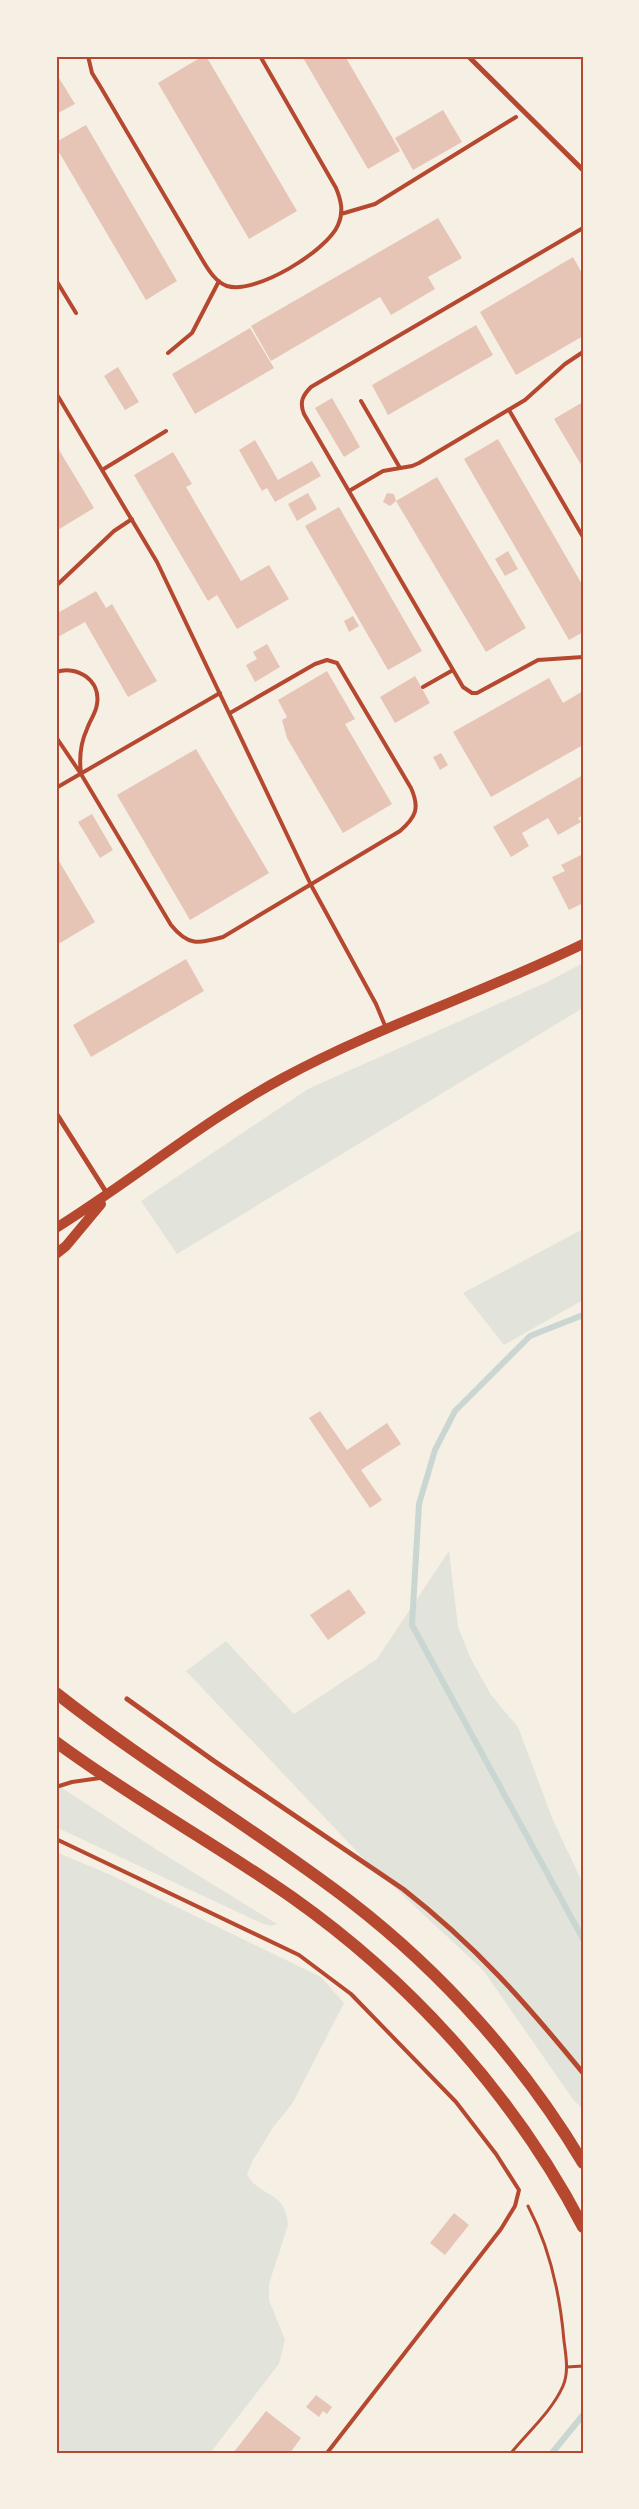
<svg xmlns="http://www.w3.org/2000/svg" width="639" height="2509" font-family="Poppins,sans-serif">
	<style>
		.green { fill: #e2e4dc }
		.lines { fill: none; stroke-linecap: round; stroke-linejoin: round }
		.stream { stroke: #c9d6d2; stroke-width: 6 }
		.building { fill: #e6c5b7 }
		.path { stroke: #b5482f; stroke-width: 3 }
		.service { stroke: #b5482f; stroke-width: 4 }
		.minor { stroke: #b5482f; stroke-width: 5 }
		.secondary { stroke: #b5482f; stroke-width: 10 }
		.primary { stroke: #b5482f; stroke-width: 12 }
		.neatline { fill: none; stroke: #b5482f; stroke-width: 2 }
	</style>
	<rect width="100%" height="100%" fill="#f6efe4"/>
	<path class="green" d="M 583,963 L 583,1008 L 177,1254 L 141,1201 L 308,1089 L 547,982 Z
		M 583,1229 L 583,1300 L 504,1345 L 463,1293 Z
		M 449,1551 L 458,1627 L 470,1657 L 491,1695 L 518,1727 L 553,1820 L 583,1884 L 583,2110 L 572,2098 L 483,1970 L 363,1858 L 186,1671 L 226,1641 L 294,1714 L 377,1659 Z
		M 56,1784 L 157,1850 L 277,1924 L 271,1926 L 261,1923 L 56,1827 Z
		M 56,1852 L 111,1875 L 321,1977 L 344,2003 L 292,2104 L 274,2126 L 253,2160 L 247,2174 C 260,2199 285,2189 288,2225 L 269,2284 L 269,2300 L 285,2340 L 279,2364 L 210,2453 L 56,2453 Z"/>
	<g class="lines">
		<path class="stream" d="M 583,1315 L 530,1336 L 455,1411 L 435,1450 L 419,1504 L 412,1625 L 583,1939
			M 552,2453 L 583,2415"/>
	</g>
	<path class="building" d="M 203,56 L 206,56 L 297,211 L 249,239 L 158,83 Z
		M 302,56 L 345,56 L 400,151 L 368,169 Z
		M 56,73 L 75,104 L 56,114 Z
		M 443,110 L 462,142 L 413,170 L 395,138 Z
		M 86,125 L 177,281 L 146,300 L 56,147 L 56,142 Z
		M 438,218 L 462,258 L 428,277 L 435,289 L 391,315 L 380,297 L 271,361 L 251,326 Z
		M 573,257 L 583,275 L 583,336 L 516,375 L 480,312 Z
		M 476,325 L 493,355 L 388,415 L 372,385 Z
		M 250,328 L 274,368 L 195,414 L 172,374 Z
		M 118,367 L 139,402 L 125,410 L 104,376 Z
		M 332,398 L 360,447 L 344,457 L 315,408 Z
		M 583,402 L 583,468 L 554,419 Z
		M 498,439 L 583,586 L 583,632 L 569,640 L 464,459 Z
		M 255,440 L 278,480 L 312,461 L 321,476 L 275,502 L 267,488 L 262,491 L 239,450 Z
		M 56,445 L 94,508 L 56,531 Z
		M 173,452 L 192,484 L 186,487 L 241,581 L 269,565 L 289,599 L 237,629 L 217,595 L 208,601 L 134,475 Z
		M 437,477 L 526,628 L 486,652 L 396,501 L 390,506 L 383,502 L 387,493 L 394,494 L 396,501 Z
		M 308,493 L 317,509 L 297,521 L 288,504 Z
		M 339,507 L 422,651 L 388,670 L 305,526 Z
		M 508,551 L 518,569 L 505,576 L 495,559 Z
		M 96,591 L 106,608 L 112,604 L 157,681 L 128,697 L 85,622 L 56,638 L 56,614 Z
		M 353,616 L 359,626 L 349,632 L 344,621 Z
		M 267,644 L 280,667 L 255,682 L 246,665 L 257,659 L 253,652 Z
		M 327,671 L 355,719 L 345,724 L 392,804 L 343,833 L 287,738 L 282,720 L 287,717 L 278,700 Z
		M 415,676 L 430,703 L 395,723 L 380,697 Z
		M 549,678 L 563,703 L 583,691 L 583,745 L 491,797 L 453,732 Z
		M 196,749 L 269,873 L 190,920 L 117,795 Z
		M 441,753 L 448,765 L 440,770 L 433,757 Z
		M 583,775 L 583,815 L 578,818 L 581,822 L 558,835 L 548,818 L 522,833 L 529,846 L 511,857 L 493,827 Z
		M 92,814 L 113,850 L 100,858 L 78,822 Z
		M 583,854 L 583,903 L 569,910 L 552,877 L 565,871 L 561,865 Z
		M 56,856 L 95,922 L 60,943 L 56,937 Z
		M 186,959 L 204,991 L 91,1057 L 73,1025 Z
		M 320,1411 L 347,1450 L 387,1423 L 401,1444 L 361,1470 L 382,1500 L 370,1508 L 309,1418 Z
		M 349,1589 L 366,1613 L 328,1640 L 310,1615 Z
		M 454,2213 L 469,2225 L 445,2255 L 430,2243 Z
		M 316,2395 L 332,2407 L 327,2414 L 323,2411 L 319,2417 L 306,2407 Z
		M 266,2411 L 301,2438 L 290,2453 L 233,2453 Z"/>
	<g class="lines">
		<path class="path" d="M 567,2367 L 583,2366
			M 511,2453 C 528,2432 552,2411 563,2386 C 569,2372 566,2356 564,2341 C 560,2293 550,2248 528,2206"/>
		<path class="service" d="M 88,56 L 92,73 L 100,86 L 203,261 C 209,271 216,282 227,286 C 255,295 327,251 338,225 C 344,212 341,200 336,188 L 260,56
			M 341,214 L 375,204 L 516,117
			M 583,228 L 311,387 C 303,395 299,402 304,414 L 463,687 L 472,693 L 477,693 L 538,660 L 583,657
			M 56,280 L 76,313
			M 168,353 L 192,333 L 219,281
			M 56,393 L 157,562 L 311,885 L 376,1004 L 386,1028
			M 361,401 L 400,468
			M 509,410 L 583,537
			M 102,470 L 166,431
			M 349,491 L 383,471 L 412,466 L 419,463 L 525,400 L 565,364 L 583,352
			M 56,586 L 114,531 L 132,519
			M 56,672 C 77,665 101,680 97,704 C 96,713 90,720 87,729 C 80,744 79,758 81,774 L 56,737
			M 423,687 L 453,670
			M 81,774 L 171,925 C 188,946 198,944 223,937 L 400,831 C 416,817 420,808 411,788 L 337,663 L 327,660 L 315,664 L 230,713
			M 56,788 L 220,693
			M 56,1787 L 72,1782 L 100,1778
			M 56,1839 L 299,1955 L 351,1994 L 456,2102 L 496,2154 L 519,2190 L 515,2206 L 501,2229 L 327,2453"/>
		<path class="minor" d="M 468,56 L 583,170
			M 56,1113 L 108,1195
			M 127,1699 L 214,1761 L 403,1889 C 476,1946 525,2002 583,2073"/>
		<path class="secondary" d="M 56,1228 C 133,1180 203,1121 283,1078 C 379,1026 485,992 583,944
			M 56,1254 L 66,1246 L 101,1204"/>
		<path class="primary" d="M 56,1693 C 151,1768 256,1829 351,1902 C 443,1973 524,2064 583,2163
			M 56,1742 C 133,1799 216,1844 293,1898 C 413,1983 515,2097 583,2227"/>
	</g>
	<rect width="639" height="2509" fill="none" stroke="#f6efe4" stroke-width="115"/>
	<rect x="58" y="58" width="524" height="2394" class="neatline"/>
</svg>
